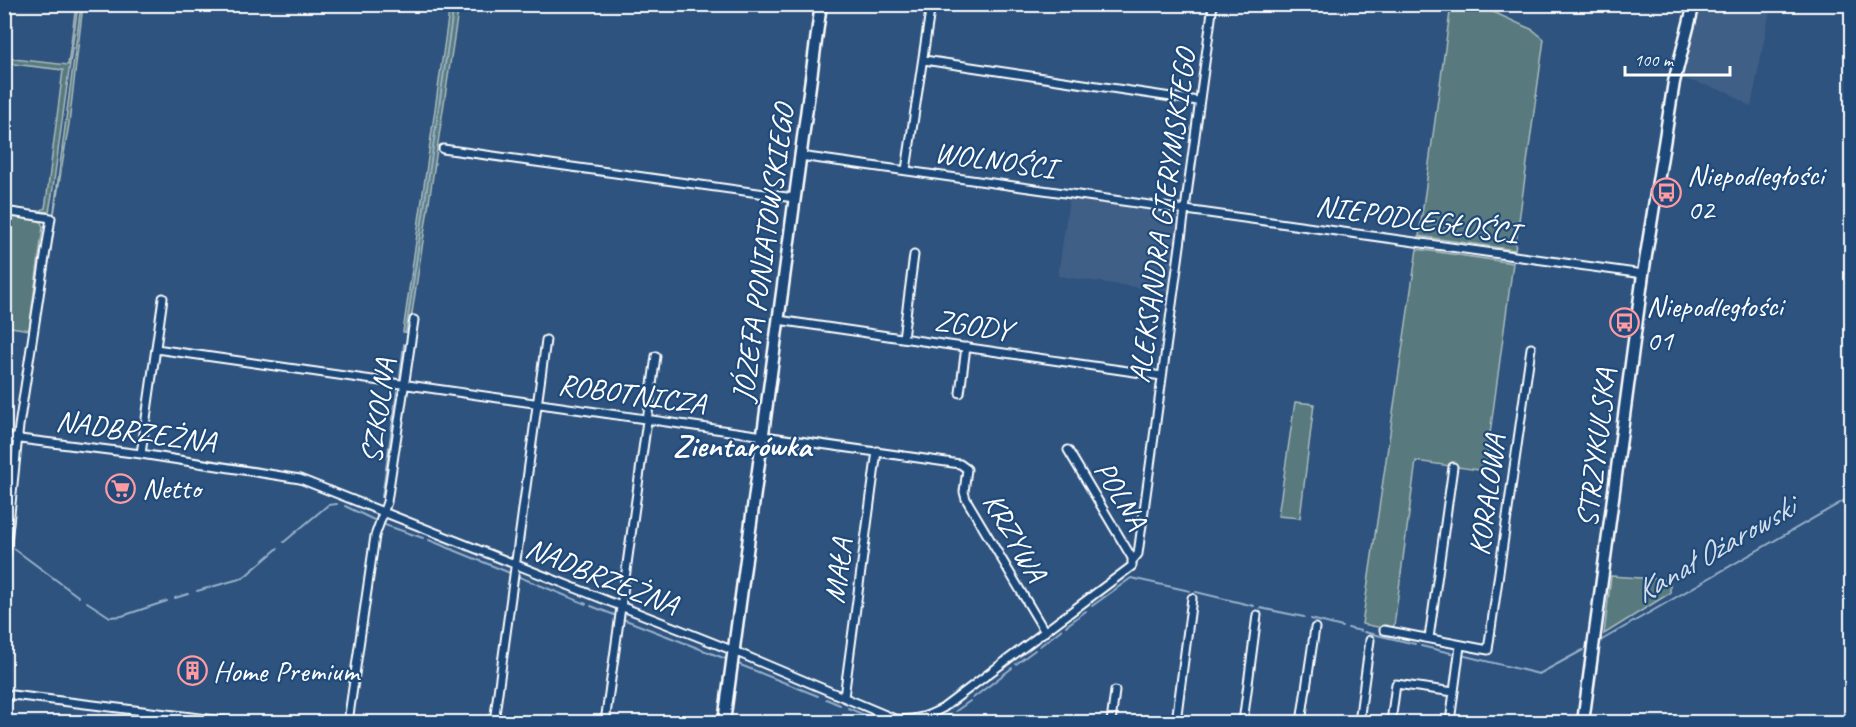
<svg xmlns="http://www.w3.org/2000/svg" width="1856" height="727" font-family="Caveat,sans-serif">
	<style>
		.built { fill: #415e86 }
		.green { fill: #587a7e; stroke: #acbcbe; stroke-width: 1.5 }
		.lines { fill: none; stroke-linecap: round; stroke-linejoin: round }
		.stream { stroke: #96b0c9; stroke-width: 2 }
		.street-casing { stroke: #fff; stroke-width: 11 }
		.secondary-casing { stroke: #fff; stroke-width: 15 }
		.street { stroke: #1f4a7a; stroke-width: 7 }
		.secondary { stroke: #1f4a7a; stroke-width: 10 }
		.labels { text-anchor: middle; stroke-width: 4.5; stroke-linejoin: round; paint-order: stroke }
		.street-label { font-size: 30px; fill: #fff; stroke: #1f4a7a }
		.poi-label { font-size: 30px; fill: #fff; stroke: #1f4a7a; text-anchor: start }
		.neighbourhood-label { font-size: 32px; font-weight: bold; fill: #fff; stroke: #1f4a7a }
		.water-label { font-size: 32px; font-style: italic; fill: #d3dee8; stroke: #1f4a7a }
	</style>
	<rect width="100%" height="100%" fill="#2e537f"/>
	<filter id="ink" filterUnits="userSpaceOnUse"><feTurbulence type="fractalNoise" baseFrequency=".0167" numOctaves="2"/><feDisplacementMap in="SourceGraphic" scale="12" xChannelSelector="R" yChannelSelector="G"/><feConvolveMatrix kernelMatrix="1 2 1 2 8 2 1 2 1" color-interpolation-filters="sRGB"/></filter>
	<g filter="url(#ink)">
		<path class="built" d="M 1701,5 L 1771,5 L 1751,107 L 1728,92 L 1681,78 Z
			M 1069,199 L 1182,214 L 1171,292 L 1058,276 Z"/>
		<path class="green" d="M 76,5 L 78,5 L 52,195 L 49,212 L 40,211 L 45,208 L 47,195 L 63,70 L 5,63 L 5,58 L 68,65 Z
			M 81,5 L 83,5 L 69,124 L 52,226 Z
			M 450,5 L 459,5 L 409,333 L 403,332 Z
			M 1451,5 L 1478,5 L 1533,30 L 1544,39 L 1515,250 L 1419,236 Z
			M 5,216 L 40,220 L 43,227 L 29,330 L 5,326 Z
			M 1417,249 L 1513,263 L 1485,471 L 1416,461 L 1394,626 L 1388,629 L 1362,624 Z
			M 1295,402 L 1314,404 L 1300,518 L 1278,516 Z
			M 1611,576 L 1670,580 L 1670,593 L 1604,634 Z"/>
		<g class="lines">
			<path class="stream" d="M 406,331 L 454,4
				M 400,377 L 404,344
				M 382,497 L 397,391
				M 345,506 L 374,520
				M 385,525 L 423,538
				M 429,540 L 510,573
				M 284,542 L 328,505 L 337,504
				M 9,545 L 79,597
				M 517,576 L 586,604
				M 197,591 L 243,578 L 278,548
				M 1196,592 L 1254,606
				M 175,598 L 188,594
				M 87,602 L 110,617 L 122,616 L 167,601
				M 591,606 L 617,616
				M 1092,606 L 1131,578 L 1190,591
				M 1260,608 L 1304,617
				M 623,619 L 726,659
				M 1311,619 L 1342,627
				M 1066,626 L 1086,611
				M 1348,628 L 1361,631
				M 1364,632 L 1415,644
				M 1600,641 L 1852,496
				M 1040,646 L 1062,629
				M 1421,646 L 1455,654
				M 1465,656 L 1539,674 L 1583,650
				M 738,664 L 818,696
				M 1016,664 L 1035,650
				M 973,698 L 1012,668
				M 826,699 L 840,705
				M 848,708 L 869,717
				M 956,711 L 970,701
				M 873,718 L 877,720
				M 881,722 L 883,722
				M 937,722 L 952,714"/>
			<defs>
				<path id="street" d="M 924,60 L 1198,101
					M 443,149 L 794,198
					M 800,156 L 1643,274
					M 906,170 L 931,4
					M 4,211 L 51,218 L 19,426 L 4,572
					M 778,320 L 1162,376
					M 903,338 L 914,255
					M 156,349 L 960,464 L 967,469 L 964,492 L 966,499 L 1045,632
					M 960,393 L 966,347
					M 4,437 L 141,454 L 300,479 L 734,651 L 895,719 C 914,721 926,717 943,708 L 1132,566 L 1132,558 L 1068,450
					M 141,454 L 163,298
					M 1133,560 L 1138,554 L 1213,4
					M 1384,630 L 1488,650 L 1531,348
					M 1429,638 L 1453,467
					M 4,694 L 232,722
					M 844,697 L 877,451
					M 348,722 L 375,536 L 387,502 L 414,320
					M 494,722 L 546,340
					M 605,722 L 656,356
					M 1111,722 L 1115,691
					M 1176,722 L 1192,598
					M 1243,722 L 1257,615
					M 1301,722 L 1315,628
					M 1359,722 L 1370,640
					M 1391,722 L 1396,684 L 1454,692
					M 1450,722 L 1460,646"/>
				<path id="secondary" d="M 724,722 L 821,4
					M 1583,722 L 1643,274 L 1674,82 L 1694,4"/>
			</defs>
			<use href="#street" class="street-casing"/>
			<use href="#secondary" class="secondary-casing"/>
			<use href="#street" class="street"/>
			<use href="#secondary" class="secondary"/>
		</g>
	</g>
	<defs>
		<symbol id="bus-ring" viewBox="-11 -11 22 22"><circle r="9.5" fill="#1f4a7a" stroke="#ff9aa2" stroke-width="1.5"/><path d="M-5-6H5V4H4V6H2V4H-2V6H-4V4H-5ZM-3.5-4V0h7V-4ZM-3.5 1.2v1.5H-2V1.2ZM2 1.2v1.5H3.5V1.2Z" fill="#ff9aa2"/></symbol>
		<symbol id="supermarket-ring" viewBox="-11 -11 22 22"><circle r="9.5" fill="#1f4a7a" stroke="#ff9aa2" stroke-width="1.5"/><path d="M-6-5.5h2.5l.6 2H6L4.5 2H-2.5L-4.4-4H-6ZM-1.5 3.2a1.3 1.3 0 1 0 .1 0ZM3 3.2a1.3 1.3 0 1 0 .1 0Z" fill="#ff9aa2"/></symbol>
		<symbol id="building-ring" viewBox="-11 -11 22 22"><circle r="9.5" fill="#1f4a7a" stroke="#ff9aa2" stroke-width="1.5"/><path d="M-4-6H4V6H1V3H-1V6H-4ZM-2.5-4.3h1.7v1.8h-1.7ZM.8-4.3h1.7v1.8H.8ZM-2.5-1h1.7V.8h-1.7ZM.8-1h1.7V.8H.8Z" fill="#ff9aa2"/></symbol>
	</defs>
	<g fill-rule="evenodd">
		<use href="#bus-ring" x="1650" y="176" width="33" height="33"/>
		<use href="#bus-ring" x="1608" y="306" width="33" height="33"/>
		<use href="#supermarket-ring" x="104" y="472" width="33" height="33"/>
		<use href="#building-ring" x="176" y="654" width="33" height="33"/>
	</g>
	<g class="labels">
		<g class="street-label">
			<text transform="translate(995 160) rotate(8)" y="10">WOLNOŚCI</text>
			<text transform="translate(1162 216) rotate(-82)" y="10">ALEKSANDRA GIERYMSKIEGO</text>
			<text transform="translate(1417 219) rotate(8)" y="10">NIEPODLEGŁOŚCI</text>
			<text transform="translate(763 253) rotate(-82)" y="10">JÓZEFA PONIATOWSKIEGO</text>
			<text transform="translate(973 325) rotate(8)" y="10">ZGODY</text>
			<text transform="translate(632 394) rotate(8)" y="10">ROBOTNICZA</text>
			<text transform="translate(378 411) rotate(-82)" y="10">SZKOLNA</text>
			<text transform="translate(136 431) rotate(8)" y="10">NADBRZEŻNA</text>
			<text transform="translate(1596 448) rotate(-83)" y="10">STRZYKULSKA</text>
			<text transform="translate(1121 495) rotate(59)" y="10">POLNA</text>
			<text transform="translate(1487 495) rotate(-82)" y="10">KORALOWA</text>
			<text transform="translate(1015 537) rotate(60)" y="10">KRZYWA</text>
			<text transform="translate(838 571) rotate(-82)" y="10">MAŁA</text>
			<text transform="translate(602 576) rotate(22)" y="10">NADBRZEŻNA</text>
		</g>
		<g class="poi-label">
			<text x="1687" y="185">Niepodległości<tspan x="1687" dy="34">02</tspan></text>
			<text x="1646" y="316">Niepodległości<tspan x="1646" dy="34">01</tspan></text>
			<text x="142" y="498">Netto</text>
			<text x="213" y="681">Home Premium</text>
		</g>
		<g class="neighbourhood-label">
			<text x="742" y="456">Zientarówka</text>
		</g>
		<g class="water-label">
			<text transform="translate(1714 549) rotate(-30)" y="11">Kanał Ożarowski</text>
		</g>
	</g>
	<rect width="1856" height="727" fill="none" stroke="#1f4a7a" stroke-width="24"/>
	<rect x="12" y="12" width="1832" height="703" fill="none" stroke="#fff" stroke-width="2" filter="url(#ink)"/>
	<path d="M1625 66v9h105v-9" fill="none" stroke="#ffffff" stroke-width="3"/>
	<text x="1634" y="66" font-size="18" fill="#ffffff" stroke="#1f4a7a" stroke-width="4.5" paint-order="stroke">100 m</text>
</svg>
